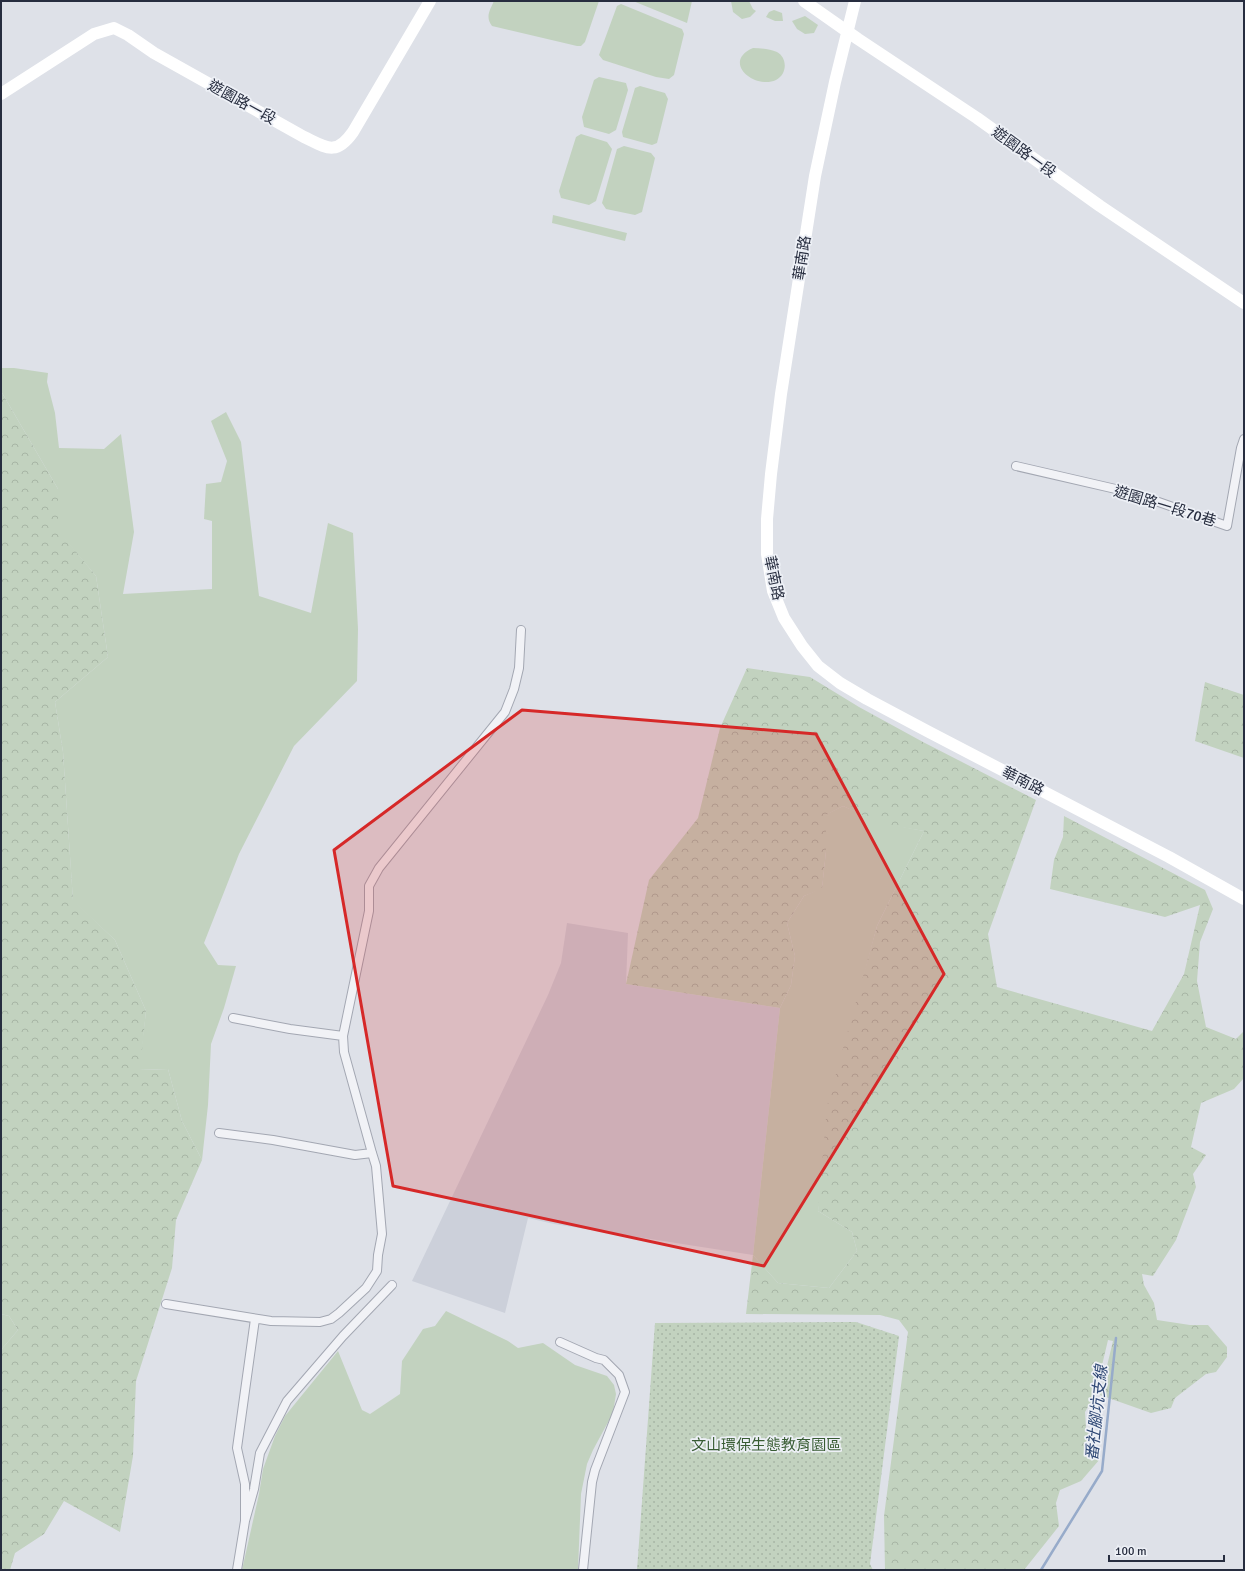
<svg xmlns="http://www.w3.org/2000/svg" width="1245" height="1571" font-family="Signika,'Noto Sans TC',sans-serif">
	<style>
		.built { fill: #ccd0da }
		.green { fill: #c2d2bf }
		.forest { fill: url(#forest-crowns) }
		.park { fill: url(#park-dots) }
		.lines { fill: none; stroke-linecap: round; stroke-linejoin: round }
		.stream { stroke: #97abca; stroke-width: 2.5 }
		.street-casing { stroke: #a3a7b2; stroke-width: 10 }
		.street { stroke: #f1f2f6; stroke-width: 8 }
		.secondary { stroke: #fff; stroke-width: 12 }
		.marked { fill: #d62828; fill-opacity: 0.2; stroke: #d62828; stroke-width: 3; stroke-linejoin: round }
		.labels { text-anchor: middle; stroke-width: 3.5; stroke-linejoin: round; paint-order: stroke }
		.street-label { font-size: 15px; fill: #272d3f; stroke: #edf0f6 }
		.park-label { font-size: 15px; fill: #385c33; stroke: #edf0f6 }
		.water-label { font-size: 16px; font-style: italic; fill: #2f4875; stroke: #edf0f6 }
	</style>
	<defs>
		<pattern id="forest-crowns" width="20" height="18" patternUnits="userSpaceOnUse"><rect width="20" height="18" fill="#c2d2bf"/><path d="M2 6a3 3 0 1 1 6 0M12 15a3 3 0 1 1 6 0" fill="none" stroke="#a7b5a5"/></pattern>
		<pattern id="park-dots" width="8" height="8" patternUnits="userSpaceOnUse"><rect width="8" height="8" fill="#c2d2bf"/><path d="M2 2h.1M6 6h.1" fill="none" stroke="#a7b5a5" stroke-width="1.8" stroke-linecap="round"/></pattern>
	</defs>
	<rect width="100%" height="100%" fill="#dee1e8"/>
	<path class="built" d="M 567,923 L 628,933 L 626,984 L 780,1008 L 753,1255 L 554,1224 L 528,1218 L 505,1313 L 412,1281 L 548,995 L 561,963 Z"/>
	<path class="green" d="M 494,1 L 599,1 L 585,42 L 581,46 L 577,46 L 492,26 C 485,17 490,10 494,1 Z
		M 633,1 L 692,1 L 687,23 Z
		M 731,1 L 749,1 L 753,9 L 756,11 L 750,17 L 742,19 L 733,12 Z
		M 621,4 L 682,29 L 684,34 L 674,75 L 669,79 L 656,77 L 603,60 L 599,55 L 617,6 Z
		M 774,10 L 782,13 L 783,21 L 775,21 L 766,17 L 769,12 Z
		M 805,16 L 818,25 L 814,33 L 805,34 L 797,29 L 792,21 Z
		M 753,48 C 761,48 770,49 777,52 C 788,58 787,75 776,80 C 755,90 721,62 753,48 Z
		M 599,77 L 626,83 L 628,90 L 616,130 L 609,134 L 584,127 L 582,117 L 594,80 Z
		M 640,86 L 665,93 L 668,99 L 657,143 L 652,145 L 623,137 L 622,132 L 635,88 Z
		M 581,134 L 607,142 L 612,149 L 596,201 L 589,205 L 561,198 L 559,191 L 576,137 Z
		M 624,146 L 651,153 L 655,158 L 642,212 L 635,215 L 606,209 L 602,203 L 617,149 Z
		M 553,215 L 627,233 L 625,241 L 552,223 Z
		M 1,368 L 14,368 L 48,373 L 47,382 L 55,413 L 59,448 L 104,449 L 121,434 L 134,532 L 123,594 L 212,589 L 212,521 L 204,519 L 206,484 L 221,482 L 227,461 L 211,421 L 226,412 L 241,442 L 259,596 L 311,613 L 328,523 L 353,533 L 358,629 L 357,681 L 294,746 L 239,854 L 204,943 L 218,965 L 236,966 L 224,1008 L 211,1044 L 208,1105 L 202,1160 L 182,1121 L 168,1069 L 139,1070 L 146,1011 L 115,940 L 73,901 L 63,752 L 55,702 L 108,657 L 96,576 L 57,530 L 58,489 L 1,391 Z
		M 843,806 L 882,823 L 924,831 L 877,926 L 851,1024 L 818,1211 L 852,1232 L 857,1251 L 829,1288 L 778,1283 L 753,1255 L 780,1008 L 791,985 L 795,956 L 787,923 L 804,896 L 822,888 L 826,851 L 825,815 Z
		M 446,1311 L 508,1341 L 518,1348 L 543,1343 L 575,1365 L 607,1376 L 614,1385 L 616,1394 L 613,1413 L 593,1450 L 587,1464 L 581,1494 L 578,1570 L 242,1570 L 259,1494 L 263,1469 L 275,1436 L 285,1416 L 338,1351 L 362,1410 L 370,1414 L 400,1394 L 402,1361 L 423,1329 L 435,1326 Z
		M 1,1314 L 9,1316 L 18,1330 L 1,1350 Z"/>
	<path class="forest" d="M 1,391 L 58,489 L 58,530 L 96,576 L 108,657 L 55,702 L 63,752 L 73,900 L 115,940 L 146,1011 L 140,1070 L 168,1069 L 182,1121 L 202,1160 L 176,1220 L 172,1268 L 136,1381 L 133,1456 L 120,1532 L 64,1501 L 44,1534 L 15,1553 L 10,1570 L 1,1570 L 1,1350 L 18,1330 L 9,1316 L 1,1314 Z
		M 747,668 L 810,677 L 859,707 L 923,742 L 1036,800 L 988,934 L 997,987 L 1152,1031 L 1184,974 L 1200,905 L 1165,917 L 1050,889 L 1054,860 L 1063,837 L 1064,816 L 1205,890 L 1213,909 L 1200,942 L 1197,981 L 1206,1027 L 1236,1039 L 1244,1031 L 1244,1078 L 1234,1089 L 1201,1103 L 1191,1147 L 1206,1155 L 1193,1174 L 1196,1187 L 1176,1240 L 1153,1276 L 1142,1274 L 1144,1285 L 1154,1303 L 1157,1320 L 1190,1325 L 1208,1325 L 1227,1347 L 1227,1357 L 1216,1372 L 1206,1374 L 1175,1398 L 1171,1408 L 1151,1413 L 1100,1395 L 1113,1341 L 1108,1340 L 1095,1395 L 1085,1412 L 1086,1428 L 1100,1459 L 1081,1481 L 1060,1490 L 1056,1503 L 1059,1526 L 1024,1570 L 885,1570 L 884,1516 L 908,1332 L 899,1320 L 880,1315 L 746,1314 L 753,1255 L 778,1283 L 829,1288 L 857,1251 L 852,1232 L 818,1211 L 827,1106 L 877,926 L 924,831 L 882,824 L 843,806 L 826,815 L 826,851 L 822,889 L 804,896 L 787,923 L 795,956 L 791,985 L 780,1008 L 626,984 L 649,880 L 698,818 L 720,728 Z
		M 1205,682 L 1244,695 L 1244,758 L 1195,741 Z"/>
	<path class="park" d="M 856,1322 L 899,1336 L 870,1564 L 873,1570 L 637,1570 L 655,1323 Z"/>
	<g class="lines">
		<path class="stream" d="M 1041,1570 L 1102,1471 L 1116,1338"/>
		<defs>
			<path id="street" d="M 1016,466 L 1133,493 L 1227,526 L 1241,448 L 1244,439
				M 233,1018 L 290,1029 L 343,1036
				M 219,1133 L 273,1140 L 355,1155 L 372,1153
				M 166,1304 L 271,1321 L 320,1322 L 331,1319 L 339,1313 L 366,1288 L 377,1271 L 378,1255 L 382,1234 L 376,1166 L 372,1153 L 344,1052 L 343,1036 L 369,911 L 369,886 L 379,868 L 505,712 L 514,689 L 519,668 L 521,630
				M 560,1342 L 596,1358 L 604,1360 L 619,1375 L 625,1392 L 595,1470 L 592,1482 L 583,1570
				M 245,1521 L 254,1489 L 260,1453 L 287,1401 L 343,1336 L 392,1285
				M 237,1570 L 245,1521 L 245,1484 L 237,1448 L 255,1319"/>
		</defs>
		<use href="#street" class="street-casing"/>
		<use href="#street" class="street"/>
		<path class="secondary" d="M 804,1 L 858,39 L 977,118 L 1100,206 L 1244,303
			M 855,1 L 835,82 L 815,176 L 781,394 L 771,474 L 767,519 L 767,554 L 773,591 L 784,618 L 802,646 L 818,666 L 840,683 L 867,699 L 929,732 L 1169,857 L 1244,899
			M 1,94 L 94,34 L 114,28 L 128,35 L 154,53 L 304,137 C 327,148 336,156 353,132 L 430,1"/>
	</g>
	<path class="marked" d="M 522,710 L 816,734 L 944,974 L 764,1266 L 393,1186 L 334,850 Z"/>
	<g class="labels">
		<g class="street-label">
			<text transform="translate(242 102) rotate(29)" y="5">遊園路一段</text>
			<text transform="translate(1024 152) rotate(36)" y="5">遊園路一段</text>
			<text transform="translate(802 258) rotate(-81)" y="5">華南路</text>
			<text transform="translate(1165 506) rotate(17)" y="5">遊園路一段70巷</text>
			<text transform="translate(774 578) rotate(78)" y="5">華南路</text>
			<text transform="translate(1023 781) rotate(27)" y="5">華南路</text>
		</g>
		<g class="park-label">
			<text x="766" y="1450">文山環保生態教育園區</text>
		</g>
		<g class="water-label">
			<text transform="translate(1096 1413) rotate(-84)" y="6">番社腳坑支線</text>
		</g>
	</g>
	<rect width="1245" height="1571" fill="none" stroke="#272d3f" stroke-width="4"/>
	<path d="M1109 1555v6h115v-6" fill="none" stroke="#272d3f" stroke-width="2"/>
	<text x="1115" y="1555" font-size="12" fill="#272d3f" stroke="#edf0f6" stroke-width="3" paint-order="stroke">100 m</text>
</svg>
